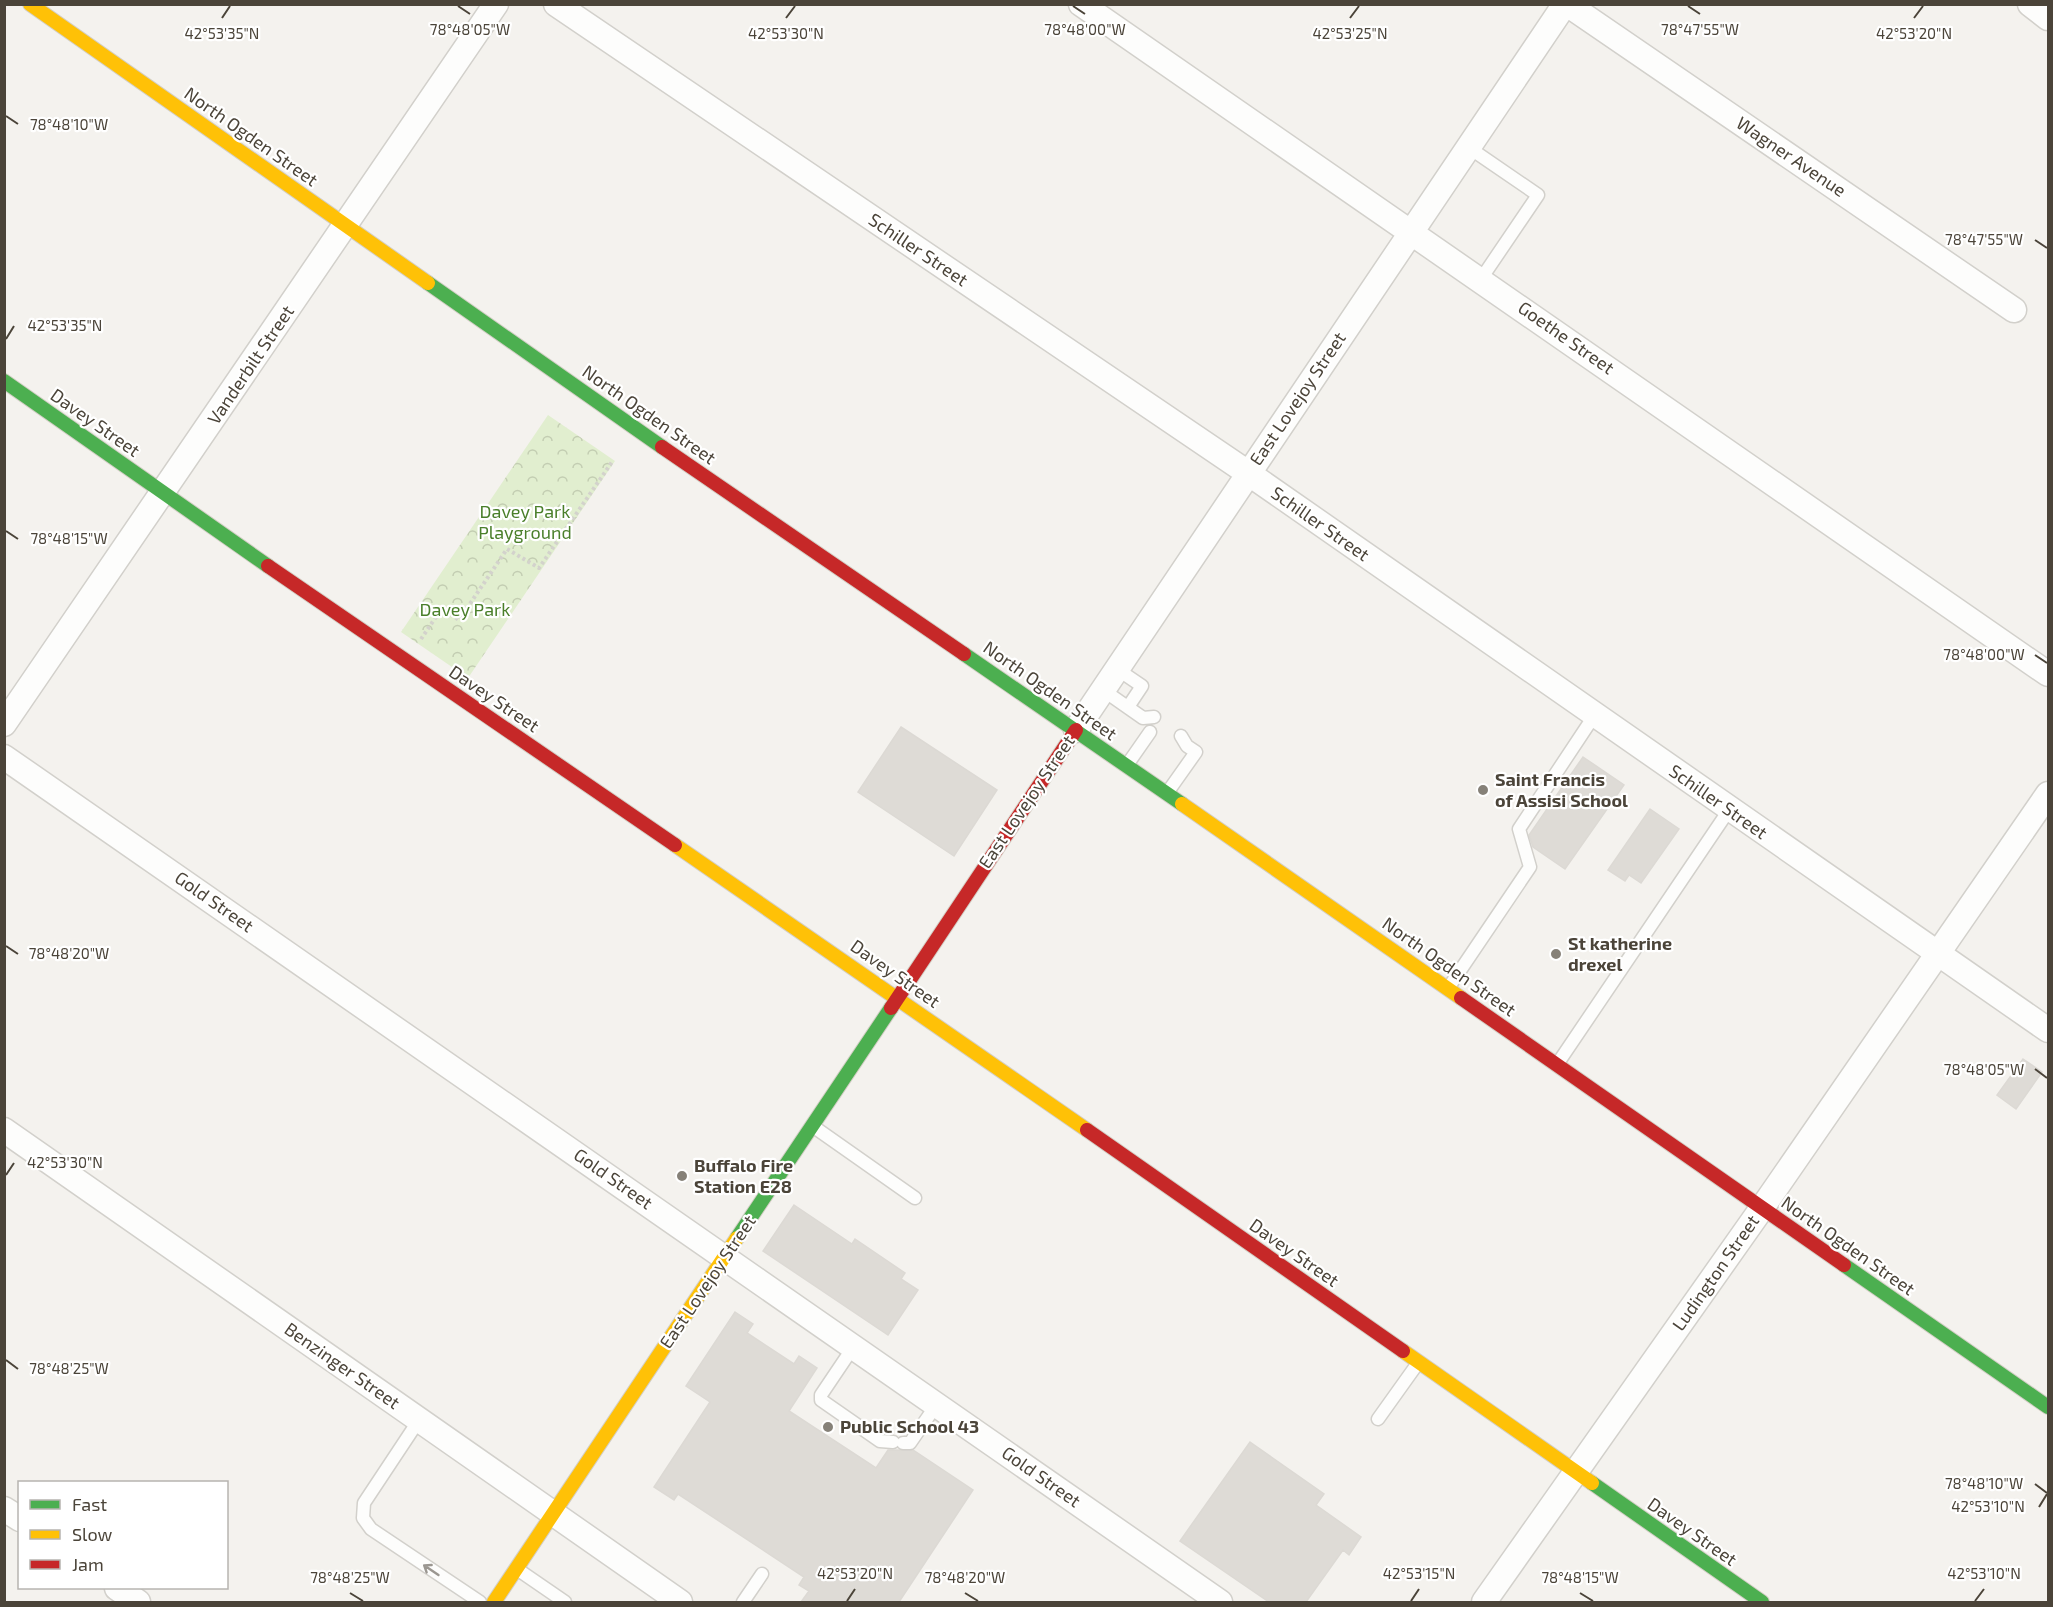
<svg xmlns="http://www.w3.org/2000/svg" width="2053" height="1607" font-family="'Exo 2',sans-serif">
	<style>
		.forest { fill: url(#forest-crowns) }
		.building { fill: #dedbd6; stroke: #dcd9d4; stroke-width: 1.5 }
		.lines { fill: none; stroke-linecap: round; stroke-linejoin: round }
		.lane-casing { stroke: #d2d0cb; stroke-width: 15 }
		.street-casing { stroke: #d2d0cb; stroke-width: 27 }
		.fast-casing { stroke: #d3cfc5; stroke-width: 16 }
		.slow-casing { stroke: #d3cfc5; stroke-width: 16 }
		.jam-casing { stroke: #d3cfc5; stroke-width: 16 }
		.path { stroke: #d3d2cc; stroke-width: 4; stroke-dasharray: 3 3; stroke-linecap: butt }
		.lane { stroke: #fdfdfc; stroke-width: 12 }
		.street { stroke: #fdfdfc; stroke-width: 24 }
		.fast { stroke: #4caf50; stroke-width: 14 }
		.slow { stroke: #ffc107; stroke-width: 14 }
		.jam { stroke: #c62828; stroke-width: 14 }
		.oneway { stroke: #9b9791 }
		.ticks { fill: none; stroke: #4b4439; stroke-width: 2 }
		.poi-dot { fill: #868178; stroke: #fff; stroke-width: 2 }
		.labels { text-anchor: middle; stroke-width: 4.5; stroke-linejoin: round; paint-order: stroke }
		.street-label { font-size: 18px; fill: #4b4439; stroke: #fff }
		.park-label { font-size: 18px; fill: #4a7f2a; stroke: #fff }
		.poi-label { font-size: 18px; font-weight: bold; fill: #4b4439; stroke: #fff; text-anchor: start }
		.ticks-label { font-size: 15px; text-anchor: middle; fill: #4b4439; stroke: #fff; stroke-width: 4.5; stroke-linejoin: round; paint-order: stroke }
	</style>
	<defs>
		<pattern id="forest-crowns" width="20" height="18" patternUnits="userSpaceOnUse" patternTransform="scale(1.5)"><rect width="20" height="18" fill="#e1eecf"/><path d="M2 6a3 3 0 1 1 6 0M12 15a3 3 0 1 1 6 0" fill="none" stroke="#c3cdb2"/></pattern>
	</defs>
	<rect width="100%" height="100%" fill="#f4f2ee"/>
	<path class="forest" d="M 548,415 L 615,461 L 468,678 L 401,632 Z"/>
	<path class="building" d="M 901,727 L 997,790 L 954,856 L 858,792 Z
		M 1583,757 L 1624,785 L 1565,869 L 1533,847 L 1529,835 Z
		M 1650,809 L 1679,829 L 1641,883 L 1629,875 L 1625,881 L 1608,870 Z
		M 2023,1059 L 2042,1072 L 2016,1109 L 1997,1095 Z
		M 794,1205 L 852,1244 L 855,1239 L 905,1273 L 901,1279 L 918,1290 L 888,1335 L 763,1251 Z
		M 735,1312 L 753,1324 L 747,1333 L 794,1364 L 799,1356 L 817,1368 L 789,1411 L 876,1468 L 888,1450 L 913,1450 L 973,1490 L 899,1602 L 801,1602 L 809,1591 L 799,1585 L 804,1577 L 678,1494 L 674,1500 L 654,1487 L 710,1402 L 686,1386 Z
		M 1250,1442 L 1324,1494 L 1316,1505 L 1361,1537 L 1349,1555 L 1343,1550 L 1306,1602 L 1269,1602 L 1180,1541 Z"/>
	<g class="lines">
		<defs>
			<path id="lane" d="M 1468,147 L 1538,195 L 1481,279
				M 1117,669 L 1142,686 L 1128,707
				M 1103,690 L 1143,718 L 1154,717
				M 1127,765 L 1150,732
				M 1167,793 L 1196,752 L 1187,746 L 1181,736
				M 1449,987 L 1530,867 L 1519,829 L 1594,716
				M 1558,1063 L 1729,810
				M 814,1127 L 915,1198
				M 854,1346 L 821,1395 L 821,1400 L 880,1441 L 893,1442
				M 1378,1419 L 1418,1363
				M 419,1420 L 364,1503 L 363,1518 L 371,1529 L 480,1602
				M 903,1443 L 910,1443 L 937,1404
				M 517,1569 L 565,1602
				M 743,1602 L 762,1574"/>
			<path id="street" d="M 556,4 L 1248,473 L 2048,1030
				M 1081,4 L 2048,674
				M 1567,4 L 2014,310
				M 2030,4 L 2048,18
				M 4,724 L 496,4
				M 1076,730 L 1565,4
				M 4,757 L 1220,1602
				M 4,1130 L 680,1602
				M 4,1509 L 20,1519
				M 117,1588 L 138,1602
				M 1484,1602 L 1762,1208 L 2048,794"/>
			<path id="fast" d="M 428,283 L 662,447
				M 4,381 L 268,566
				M 964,654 L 1182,804
				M 737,1238 L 891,1008
				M 1844,1265 L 2048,1407
				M 1592,1483 L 1762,1602"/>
			<path id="slow" d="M 30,4 L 428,283
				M 1182,804 L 1461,998
				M 675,845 L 1087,1130
				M 1403,1351 L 1592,1483
				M 494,1602 L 737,1238"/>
			<path id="jam" d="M 662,447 L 964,654
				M 268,566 L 675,845
				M 1461,998 L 1844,1265
				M 891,1008 L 1076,730
				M 1087,1130 L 1403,1351"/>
		</defs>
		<use href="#lane" class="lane-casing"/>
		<use href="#street" class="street-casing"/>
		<use href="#fast" class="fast-casing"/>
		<use href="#slow" class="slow-casing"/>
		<use href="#jam" class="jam-casing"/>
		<path class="path" d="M 421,639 L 442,608 L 459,620 L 507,549 L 539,568 L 612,462"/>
		<use href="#lane" class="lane"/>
		<use href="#street" class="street"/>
		<use href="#fast" class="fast"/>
		<use href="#slow" class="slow"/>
		<use href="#jam" class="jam"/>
	</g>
	<defs><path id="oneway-shaft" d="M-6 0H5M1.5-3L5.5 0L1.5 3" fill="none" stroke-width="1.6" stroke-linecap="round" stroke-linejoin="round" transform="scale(1.5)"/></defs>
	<use class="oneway" href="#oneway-shaft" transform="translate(431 1570) rotate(-146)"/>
	<path class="ticks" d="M 458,6 L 470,14M 1073,6 L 1085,14M 1688,6 L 1700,14M 222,18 L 230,6M 786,18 L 795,6M 1350,18 L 1359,6M 1914,18 L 1923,6M 6,116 L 18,124M 2035,240 L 2047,248M 6,339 L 14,326M 6,531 L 18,539M 2035,655 L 2047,663M 6,946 L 18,954M 2035,1069 L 2047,1078M 6,1175 L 14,1163M 6,1360 L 18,1369M 2035,1484 L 2047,1493M 2039,1507 L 2047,1494M 350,1593 L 363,1601M 965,1593 L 978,1601M 1580,1593 L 1593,1601M 847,1601 L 855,1589M 1411,1601 L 1419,1589M 1975,1601 L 1984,1589"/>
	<g class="poi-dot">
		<circle cx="1483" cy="790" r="6"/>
		<circle cx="1556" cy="954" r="6"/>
		<circle cx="682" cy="1176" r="6"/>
		<circle cx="828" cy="1427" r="6"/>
	</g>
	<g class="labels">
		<g class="street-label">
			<text transform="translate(251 137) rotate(35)" y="6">North Ogden Street</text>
			<text transform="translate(1791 157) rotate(34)" y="6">Wagner Avenue</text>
			<text transform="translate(918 250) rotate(34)" y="6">Schiller Street</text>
			<text transform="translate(1566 338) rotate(35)" y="6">Goethe Street</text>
			<text transform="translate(251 365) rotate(-56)" y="6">Vanderbilt Street</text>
			<text transform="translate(1298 399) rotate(-56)" y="6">East Lovejoy Street</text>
			<text transform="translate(649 415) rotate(35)" y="6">North Ogden Street</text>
			<text transform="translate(95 423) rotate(35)" y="6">Davey Street</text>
			<text transform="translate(1320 524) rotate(35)" y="6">Schiller Street</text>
			<text transform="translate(1050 691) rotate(35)" y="6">North Ogden Street</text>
			<text transform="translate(494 699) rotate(34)" y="6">Davey Street</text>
			<text transform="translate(1027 802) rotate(-56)" y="6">East Lovejoy Street</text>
			<text transform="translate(1718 802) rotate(35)" y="6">Schiller Street</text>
			<text transform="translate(214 902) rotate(35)" y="6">Gold Street</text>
			<text transform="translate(1449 967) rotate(35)" y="6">North Ogden Street</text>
			<text transform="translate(895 974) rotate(35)" y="6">Davey Street</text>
			<text transform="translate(613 1179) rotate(35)" y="6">Gold Street</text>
			<text transform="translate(1848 1246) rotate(35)" y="6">North Ogden Street</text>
			<text transform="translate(1294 1253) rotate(35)" y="6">Davey Street</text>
			<text transform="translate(1716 1273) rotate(-55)" y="6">Ludington Street</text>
			<text transform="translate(708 1282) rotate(-56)" y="6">East Lovejoy Street</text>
			<text transform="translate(342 1366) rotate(35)" y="6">Benzinger Street</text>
			<text transform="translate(1041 1477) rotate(35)" y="6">Gold Street</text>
			<text transform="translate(1692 1532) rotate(35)" y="6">Davey Street</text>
		</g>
		<g class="park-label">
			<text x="525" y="518">Davey Park<tspan x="525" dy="21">Playground</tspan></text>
			<text x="465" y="616">Davey Park</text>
		</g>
		<g class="poi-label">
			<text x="1495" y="786">Saint Francis<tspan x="1495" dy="21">of Assisi School</tspan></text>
			<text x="1568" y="950">St katherine<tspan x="1568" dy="21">drexel</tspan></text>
			<text x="694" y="1172">Buffalo Fire<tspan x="694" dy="21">Station E28</tspan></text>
			<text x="840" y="1433">Public School 43</text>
		</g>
	</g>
	<g class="ticks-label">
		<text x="470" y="35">78°48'05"W</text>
		<text x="1085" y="35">78°48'00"W</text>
		<text x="1700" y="35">78°47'55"W</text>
		<text x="222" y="39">42°53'35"N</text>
		<text x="786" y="39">42°53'30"N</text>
		<text x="1350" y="39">42°53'25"N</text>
		<text x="1914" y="39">42°53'20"N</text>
		<text x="69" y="130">78°48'10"W</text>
		<text x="1984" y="245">78°47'55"W</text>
		<text x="65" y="331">42°53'35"N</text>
		<text x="69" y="544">78°48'15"W</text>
		<text x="1984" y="660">78°48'00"W</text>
		<text x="69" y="959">78°48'20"W</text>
		<text x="1984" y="1075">78°48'05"W</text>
		<text x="65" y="1168">42°53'30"N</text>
		<text x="69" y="1374">78°48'25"W</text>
		<text x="1984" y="1489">78°48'10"W</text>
		<text x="1988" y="1512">42°53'10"N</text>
		<text x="855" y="1579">42°53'20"N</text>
		<text x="1419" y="1579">42°53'15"N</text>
		<text x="1984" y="1579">42°53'10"N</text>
		<text x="350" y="1583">78°48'25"W</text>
		<text x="965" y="1583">78°48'20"W</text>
		<text x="1580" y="1583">78°48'15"W</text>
	</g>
	<rect width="2053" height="1607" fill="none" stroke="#4b4439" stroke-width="12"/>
	<rect x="18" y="1481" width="210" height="108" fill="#ffffff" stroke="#b7b4b0" stroke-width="1.5"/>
	<rect x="30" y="1500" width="30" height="9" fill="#4caf50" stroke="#b7b4b0" stroke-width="1.5"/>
	<text x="72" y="1511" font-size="18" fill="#4b4439">Fast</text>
	<rect x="30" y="1530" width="30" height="9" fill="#ffc107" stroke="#b7b4b0" stroke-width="1.5"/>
	<text x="72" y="1541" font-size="18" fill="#4b4439">Slow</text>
	<rect x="30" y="1560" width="30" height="9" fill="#c62828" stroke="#b7b4b0" stroke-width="1.5"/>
	<text x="72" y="1571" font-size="18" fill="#4b4439">Jam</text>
</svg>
